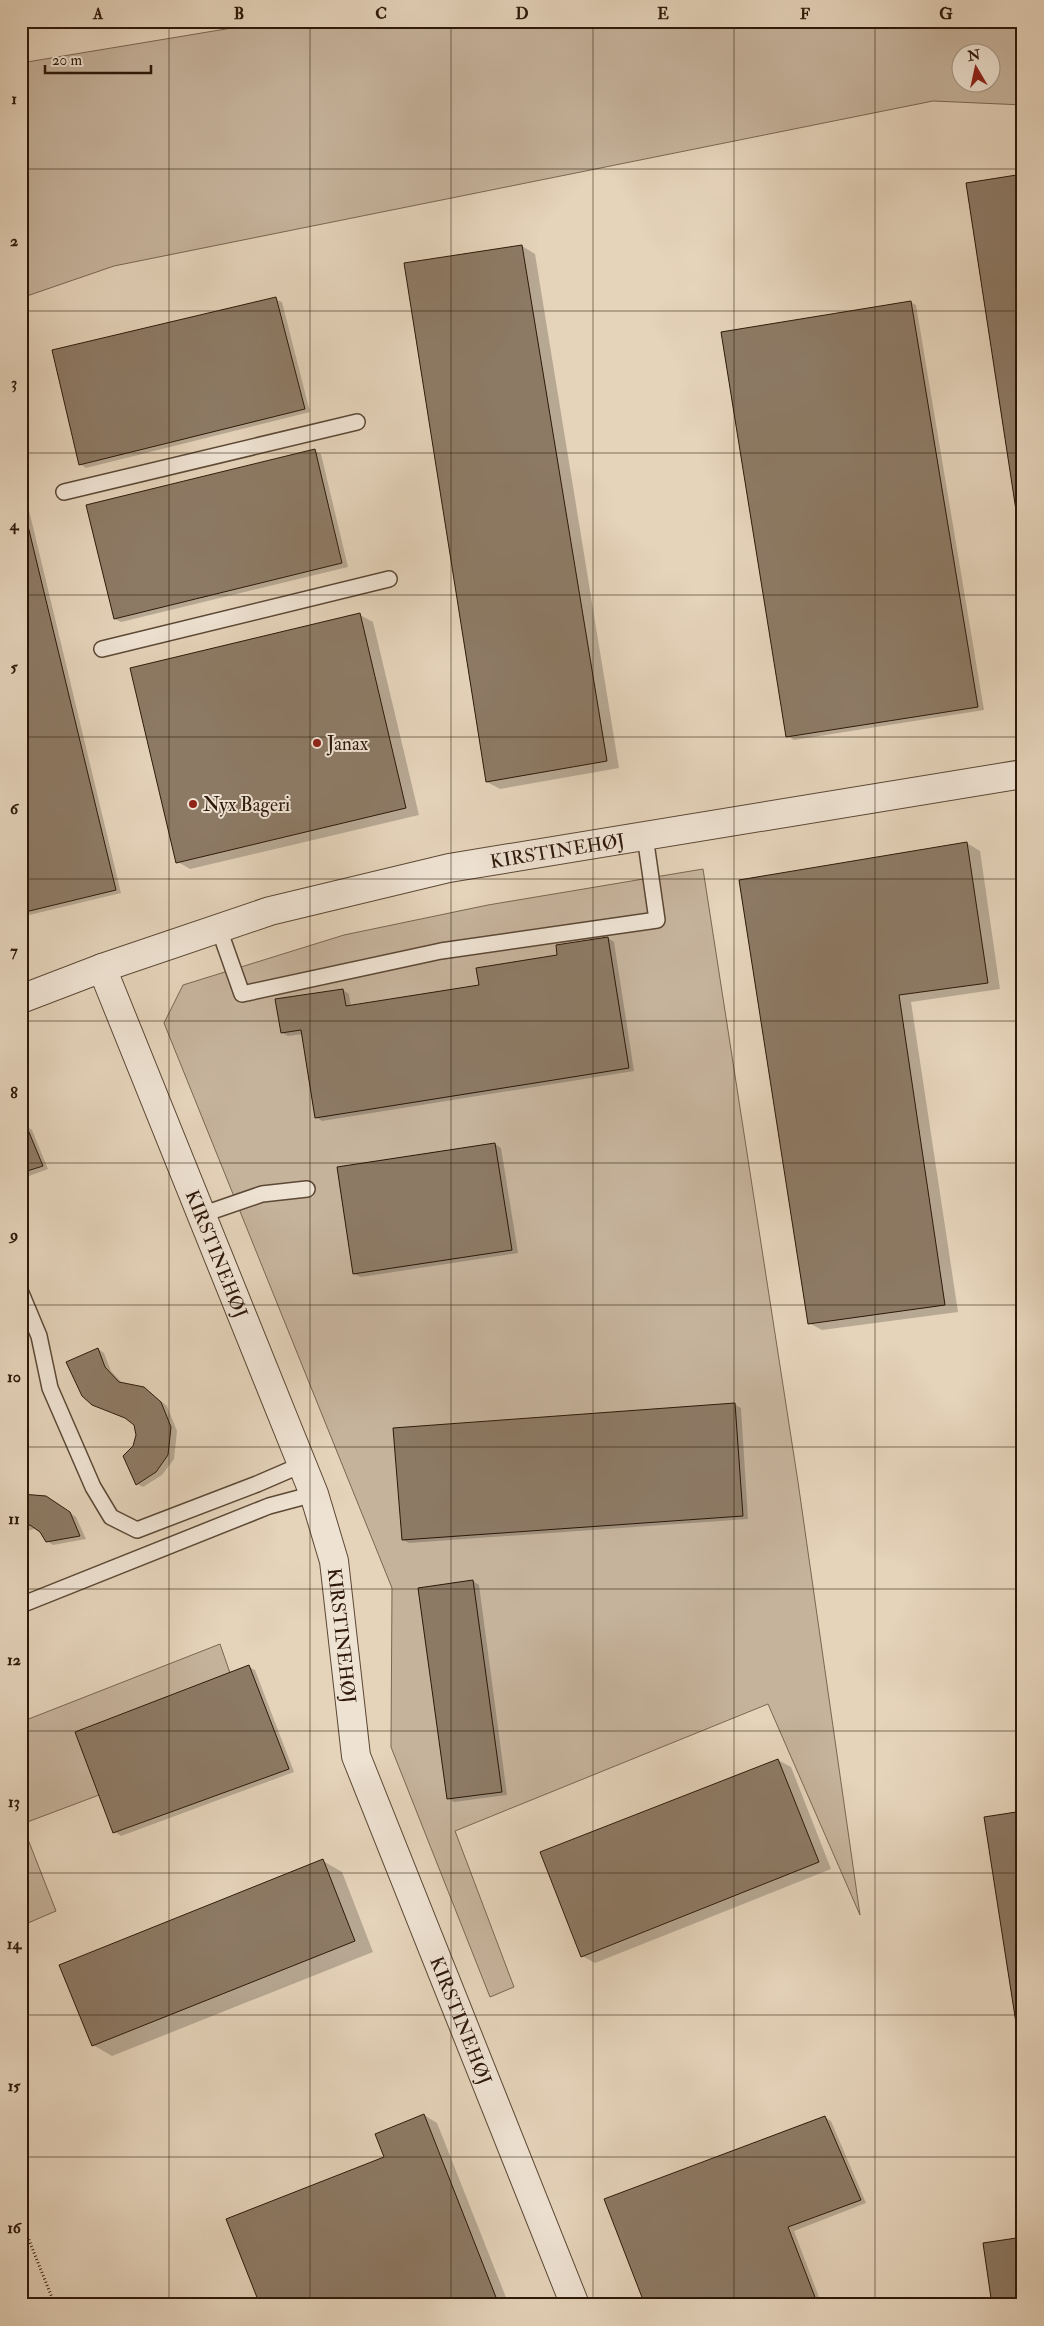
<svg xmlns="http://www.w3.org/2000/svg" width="1044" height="2326" font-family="'IM FELL Double Pica',serif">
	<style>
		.green { fill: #c6b39c; stroke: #7a6652; fill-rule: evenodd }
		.shadow { fill: #0003 }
		.building { fill: #8d7a65; stroke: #2e1909 }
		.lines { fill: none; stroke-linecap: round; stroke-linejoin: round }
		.service-casing { stroke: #5c4835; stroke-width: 18 }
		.minor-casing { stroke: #5c4835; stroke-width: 30 }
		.path { stroke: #2e1909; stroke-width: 3; stroke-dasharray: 1 2.5; stroke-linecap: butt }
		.service { stroke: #eee2d2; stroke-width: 15 }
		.minor { stroke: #eee2d2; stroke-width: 28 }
		.grid { fill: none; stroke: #2e1909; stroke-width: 1; stroke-opacity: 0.55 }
		.poi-dot { fill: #8f2418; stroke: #eee2d2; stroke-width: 2 }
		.labels { text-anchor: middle; stroke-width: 4; stroke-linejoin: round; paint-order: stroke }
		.poi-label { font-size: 19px; fill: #2e1909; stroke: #eee2d2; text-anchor: start }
		.street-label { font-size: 19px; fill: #2e1909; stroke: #eee2d2 }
		.neatline { fill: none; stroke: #2e1909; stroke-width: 2 }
		.grid-label { font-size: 16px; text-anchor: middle; font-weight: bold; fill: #2e1909 }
	</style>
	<rect width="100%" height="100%" fill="#e5d3ba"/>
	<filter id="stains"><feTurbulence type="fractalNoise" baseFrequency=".004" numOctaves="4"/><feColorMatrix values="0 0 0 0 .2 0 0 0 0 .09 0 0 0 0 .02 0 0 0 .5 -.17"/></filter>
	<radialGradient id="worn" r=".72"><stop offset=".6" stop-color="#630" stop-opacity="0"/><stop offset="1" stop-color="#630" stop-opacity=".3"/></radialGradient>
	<path class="green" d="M 274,21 L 1023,21 L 1023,105 L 933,101 L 114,266 L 21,298 L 21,63 ZM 962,52 L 992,52 L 992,82 L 962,82 Z
		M 703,869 L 798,1482 L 860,1915 L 768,1704 L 455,1831 L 514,1987 L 490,1997 L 391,1747 L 392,1588 L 164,1023 L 183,985 L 344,935 L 488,905 Z
		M 220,1644 L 230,1673 L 99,1795 L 22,1824 L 56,1911 L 21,1926 L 21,1722 Z"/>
	<path class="shadow" d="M 522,246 L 535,254 L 619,768 L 500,789 L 487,782 Z
		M 275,299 L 282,302 L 310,412 L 86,468 L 80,464 Z
		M 910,302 L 916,305 L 984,710 L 794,740 L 788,736 Z
		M 315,451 L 321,454 L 348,567 L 121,622 L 115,619 Z
		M 21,477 L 121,893 L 21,917 Z
		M 360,615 L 373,622 L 419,815 L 190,869 L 178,862 Z
		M 967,843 L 980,851 L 1000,989 L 911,1002 L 958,1312 L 822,1330 L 809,1323 L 740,881 Z
		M 608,938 L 614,942 L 634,1071 L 322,1121 L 316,1117 L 303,1034 L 288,1036 L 282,1033 L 343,990 L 349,994 L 351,1007 L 480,986 Z
		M 26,1126 L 32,1130 L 48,1169 L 21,1179 L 21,1128 Z
		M 495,1144 L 501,1148 L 518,1253 L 361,1277 L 354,1274 Z
		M 98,1349 L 104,1353 L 111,1371 L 123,1384 L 144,1388 L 167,1406 L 177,1431 L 174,1459 L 162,1475 L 143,1487 L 137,1484 L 134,1446 L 138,1436 L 135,1424 L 129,1419 L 93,1404 Z
		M 734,1404 L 741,1408 L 748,1519 L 409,1543 L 403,1540 Z
		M 21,1495 L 53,1501 L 76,1517 L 86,1539 L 53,1545 L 47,1541 L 37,1528 L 21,1533 Z
		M 473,1581 L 479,1585 L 507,1795 L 454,1802 L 448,1798 Z
		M 249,1667 L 255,1670 L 294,1772 L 121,1836 L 115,1832 Z
		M 778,1760 L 791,1767 L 831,1869 L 595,1963 L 582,1956 Z
		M 323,1861 L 342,1872 L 373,1952 L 112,2056 L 93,2045 Z
		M 424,2115 L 437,2123 L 509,2305 L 262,2305 Z
		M 824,2117 L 831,2121 L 866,2203 L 794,2231 L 822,2305 L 647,2305 Z"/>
	<path class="building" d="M 1023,174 L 1023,556 L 966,183 Z
		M 522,245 L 607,761 L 486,782 L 404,263 Z
		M 276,297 L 305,409 L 79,465 L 52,350 Z
		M 911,301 L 978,707 L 786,737 L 721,332 Z
		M 315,449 L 342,563 L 114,619 L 86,505 Z
		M 21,497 L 116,890 L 21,913 Z
		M 360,613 L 406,808 L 176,863 L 130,668 Z
		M 967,842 L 988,983 L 899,995 L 945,1305 L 808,1324 L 739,880 Z
		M 608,937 L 629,1068 L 315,1118 L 301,1030 L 281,1033 L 275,999 L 343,989 L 346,1006 L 479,985 L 476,968 L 557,955 L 556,945 Z
		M 26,1125 L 43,1166 L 21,1173 L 21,1126 Z
		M 495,1143 L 512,1250 L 353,1274 L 337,1167 Z
		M 98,1348 L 105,1367 L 119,1382 L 144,1387 L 161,1402 L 171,1427 L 168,1455 L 156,1472 L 136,1485 L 123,1456 L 133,1446 L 136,1435 L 134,1425 L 125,1418 L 92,1405 L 82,1396 L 66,1362 Z
		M 735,1403 L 743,1516 L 402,1540 L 393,1428 Z
		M 21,1494 L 46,1496 L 70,1512 L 80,1536 L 46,1542 L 40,1532 L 30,1525 L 21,1527 Z
		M 473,1580 L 502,1792 L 447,1799 L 418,1588 Z
		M 249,1665 L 289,1769 L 113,1833 L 75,1732 Z
		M 778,1759 L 819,1862 L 581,1957 L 540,1852 Z
		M 1023,1811 L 1023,2068 L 984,1817 Z
		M 323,1859 L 355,1941 L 92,2046 L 59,1965 Z
		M 424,2114 L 499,2305 L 260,2305 L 226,2219 L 384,2157 L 375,2134 Z
		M 825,2116 L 861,2200 L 788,2227 L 818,2305 L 645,2305 L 604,2199 Z
		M 1023,2237 L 1023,2305 L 992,2305 L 983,2243 Z"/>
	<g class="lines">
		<defs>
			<path id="service" d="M 64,492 L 357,422
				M 102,649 L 389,579
				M 219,929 L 242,994 L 441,951 L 657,920 L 645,836
				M 201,1215 L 262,1194 L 307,1189
				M 21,1293 L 39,1336 L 50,1388 L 93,1487 L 111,1517 L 137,1530 L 257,1484 L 301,1465
				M 21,1605 L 269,1506 L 314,1494"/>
			<g id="minor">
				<path id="s1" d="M 102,968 L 314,1494 L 334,1561 L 356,1756 L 575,2305"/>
				<path id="s2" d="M 21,999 L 102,968 L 270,911 L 449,868 L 1023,774"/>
			</g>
		</defs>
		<use href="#service" class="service-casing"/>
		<use href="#minor" class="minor-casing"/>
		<path class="path" d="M 21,2220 L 55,2305"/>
		<use href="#service" class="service"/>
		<use href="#minor" class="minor"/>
	</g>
	<path class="grid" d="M 169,21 L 169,2305M 310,21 L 310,2305M 451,21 L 451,2305M 593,21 L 593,2305M 734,21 L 734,2305M 875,21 L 875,2305M 21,169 L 1023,169M 21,311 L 1023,311M 21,453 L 1023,453M 21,595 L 1023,595M 21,737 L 1023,737M 21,879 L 1023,879M 21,1021 L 1023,1021M 21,1163 L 1023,1163M 21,1305 L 1023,1305M 21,1447 L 1023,1447M 21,1589 L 1023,1589M 21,1731 L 1023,1731M 21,1873 L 1023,1873M 21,2015 L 1023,2015M 21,2157 L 1023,2157"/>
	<g class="poi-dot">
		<circle cx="317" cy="743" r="5"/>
		<circle cx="193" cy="804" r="5"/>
	</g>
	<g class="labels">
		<g class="poi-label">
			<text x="327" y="750">Janax</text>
			<text x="203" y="811">Nyx Bageri</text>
		</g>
		<g class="street-label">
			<text dy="7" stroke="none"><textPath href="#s2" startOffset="558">KIRSTINEHØJ</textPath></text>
			<text dy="7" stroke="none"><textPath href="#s1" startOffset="308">KIRSTINEHØJ</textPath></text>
			<text dy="7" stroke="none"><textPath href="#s1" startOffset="712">KIRSTINEHØJ</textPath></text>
			<text dy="7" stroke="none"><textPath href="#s1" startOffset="1118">KIRSTINEHØJ</textPath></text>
		</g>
	</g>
	<rect width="1044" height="2326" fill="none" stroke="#e5d3ba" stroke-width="55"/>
	<g transform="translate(976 68) rotate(351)"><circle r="24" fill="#eee2d2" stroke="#a19282"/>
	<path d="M0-4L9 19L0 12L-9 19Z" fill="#8f2418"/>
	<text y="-8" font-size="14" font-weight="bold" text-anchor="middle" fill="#2e1909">N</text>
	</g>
	<path d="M45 65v8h106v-8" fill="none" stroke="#2e1909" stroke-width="2.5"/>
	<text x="52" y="65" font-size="15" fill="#2e1909" stroke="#eee2d2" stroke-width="4" paint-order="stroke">20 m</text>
	<rect x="28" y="28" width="988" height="2270" class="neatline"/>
	<g class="grid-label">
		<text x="98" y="19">A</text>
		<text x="239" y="19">B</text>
		<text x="381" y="19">C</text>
		<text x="522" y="19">D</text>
		<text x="663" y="19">E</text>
		<text x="805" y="19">F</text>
		<text x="946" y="19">G</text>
		<text x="14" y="104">1</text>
		<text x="14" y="246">2</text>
		<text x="14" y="388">3</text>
		<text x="14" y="530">4</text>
		<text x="14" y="672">5</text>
		<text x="14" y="814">6</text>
		<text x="14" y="956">7</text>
		<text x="14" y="1098">8</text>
		<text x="14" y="1240">9</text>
		<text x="14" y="1382">10</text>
		<text x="14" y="1524">11</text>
		<text x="14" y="1665">12</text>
		<text x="14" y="1807">13</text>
		<text x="14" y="1949">14</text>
		<text x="14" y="2091">15</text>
		<text x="14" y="2233">16</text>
	</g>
	<rect width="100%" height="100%" filter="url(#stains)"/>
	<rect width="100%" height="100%" fill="url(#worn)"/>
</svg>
